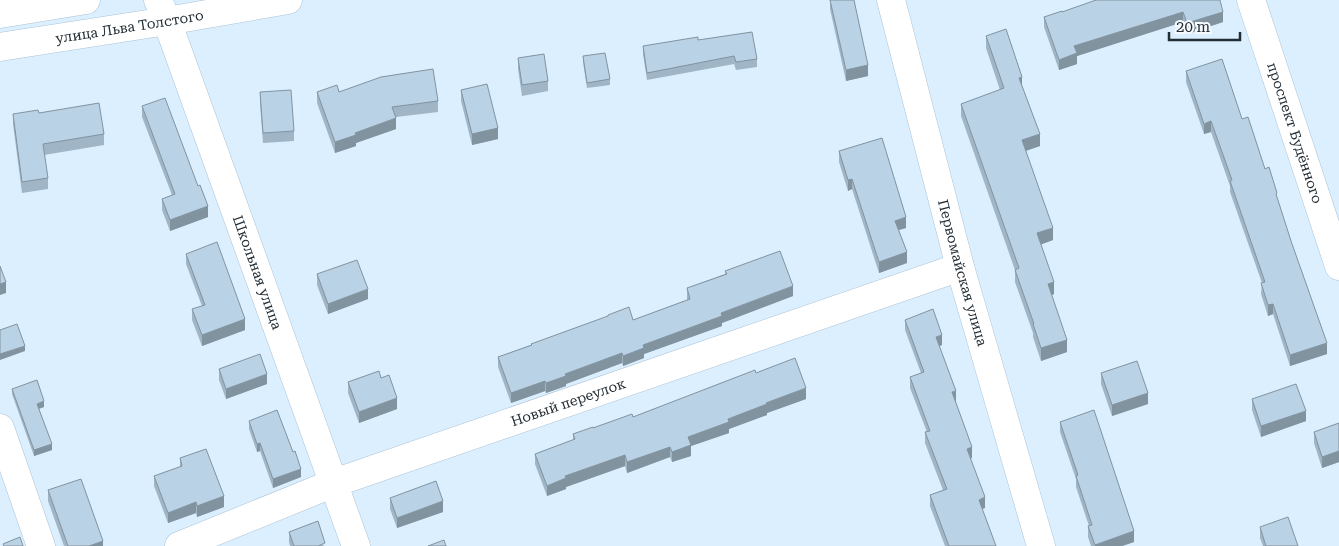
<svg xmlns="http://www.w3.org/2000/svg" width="1339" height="546" font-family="'Roboto Serif',serif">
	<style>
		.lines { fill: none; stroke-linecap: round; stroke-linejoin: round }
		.minor-casing { stroke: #acc3d6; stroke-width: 29 }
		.major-casing { stroke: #acc3d6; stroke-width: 29 }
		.minor { stroke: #fff; stroke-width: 28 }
		.major { stroke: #fff; stroke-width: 28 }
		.wall { fill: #a0b5c5 }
		.shaded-wall { fill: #8293a0 }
		.building { fill: #bad2e5; stroke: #8293a0 }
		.labels { text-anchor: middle; stroke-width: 4; stroke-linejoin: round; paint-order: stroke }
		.street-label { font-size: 14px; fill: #232d34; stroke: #f5fafe }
	</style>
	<rect width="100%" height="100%" fill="#dbeffe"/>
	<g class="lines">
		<defs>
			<g id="minor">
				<path id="s1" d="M 158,0 L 167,21 L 356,546"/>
				<path id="s2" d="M 891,0 L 960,267 L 1041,546"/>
				<path d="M 0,428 L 41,546"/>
				<path id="s3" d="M 179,546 L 334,483 L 960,267"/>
			</g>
			<g id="major">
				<path id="s4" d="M 1251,0 L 1339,266"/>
				<path d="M 0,14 L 86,0"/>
				<path id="s5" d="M 0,47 L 167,21 L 288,0"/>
			</g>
		</defs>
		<use href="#minor" class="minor-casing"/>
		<use href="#major" class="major-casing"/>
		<use href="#minor" class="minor"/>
		<use href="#major" class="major"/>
	</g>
	<path class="wall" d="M 830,0 L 854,0 L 868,76 L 846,81 L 830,9 Z
		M 1220,0 L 1223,22 L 1187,34 L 1183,22 L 1077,56 L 1077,64 L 1059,70 L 1044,27 L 1044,17 L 1062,12 Z
		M 986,36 L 1022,85 L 1040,146 L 1026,151 L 1053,240 L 1041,244 L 1054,294 L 1051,295 L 1067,352 L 1041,361 L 1033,337 L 1033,333 L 1015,282 L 1015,270 L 961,116 L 961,104 L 1000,90 L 986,48 Z
		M 698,40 L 757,59 L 757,67 L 736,70 L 734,64 L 647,80 L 643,54 L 643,46 Z
		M 583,56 L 610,79 L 610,85 L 587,88 L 583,62 Z
		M 518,58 L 548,81 L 548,91 L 522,96 L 518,69 Z
		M 1186,71 L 1242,119 L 1265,169 L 1277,199 L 1327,354 L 1290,366 L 1273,314 L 1268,316 L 1261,294 L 1262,283 L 1230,192 L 1230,186 L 1211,132 L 1204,134 L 1186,82 Z
		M 461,90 L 498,139 L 472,145 L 461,101 Z
		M 260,92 L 294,131 L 294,141 L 263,143 L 260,103 Z
		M 317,92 L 339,92 L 438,101 L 438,112 L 396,117 L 396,129 L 356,143 L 356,146 L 335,153 L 317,103 Z
		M 142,106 L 208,217 L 170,231 L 162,210 L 162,199 L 172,195 L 142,117 Z
		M 39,113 L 104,134 L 104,145 L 44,155 L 48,178 L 48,189 L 22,193 L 13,124 L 13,114 Z
		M 839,151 L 906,228 L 899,230 L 907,263 L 879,273 L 852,189 L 848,191 L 839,162 Z
		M 186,254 L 245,330 L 202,346 L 192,320 L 192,309 L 202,306 L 186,264 Z
		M 725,271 L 793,296 L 722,323 L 722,326 L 644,354 L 644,358 L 623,366 L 622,363 L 566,384 L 566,386 L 546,393 L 545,391 L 511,403 L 498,367 L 498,357 L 531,345 L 531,344 L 633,320 L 687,300 L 687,288 L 725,274 Z
		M 317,274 L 368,299 L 328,314 L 317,285 Z
		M 905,320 L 942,345 L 939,346 L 972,458 L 970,458 L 985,508 L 982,509 L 996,546 L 945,546 L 930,506 L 930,495 L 943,490 L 925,443 L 925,432 L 927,432 L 910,388 L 910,377 L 921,373 L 905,330 Z
		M 219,369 L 267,384 L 226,399 L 219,380 Z
		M 756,373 L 806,399 L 767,413 L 767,415 L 729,429 L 729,433 L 691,446 L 691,456 L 672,462 L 670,457 L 627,473 L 625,466 L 566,487 L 566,489 L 547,496 L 535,464 L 535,454 L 573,440 L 573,434 L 633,417 Z
		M 1101,373 L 1148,404 L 1112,416 L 1101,384 Z
		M 381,378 L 397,409 L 359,423 L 348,393 L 348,382 Z
		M 12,389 L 44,407 L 39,409 L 52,450 L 34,456 L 12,394 Z
		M 1252,399 L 1306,421 L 1261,437 L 1252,410 Z
		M 249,421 L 301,477 L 273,488 L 260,451 L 257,452 L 249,429 Z
		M 1060,422 L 1134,542 L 1122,546 L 1091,546 L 1088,537 L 1088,526 L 1089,526 L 1076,487 L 1076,479 L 1060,432 Z
		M 1339,423 L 1339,462 L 1322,468 L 1314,443 L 1314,432 Z
		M 180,458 L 224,507 L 197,517 L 196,513 L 168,523 L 154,486 L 154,476 L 180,467 Z
		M 48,490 L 103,546 L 64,546 L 48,501 Z
		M 390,498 L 443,512 L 397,528 L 390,509 Z
		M 1260,527 L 1298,546 L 1263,546 L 1260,538 Z
		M 289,532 L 325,546 L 290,546 L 289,542 Z"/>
	<path class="shaded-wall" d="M 1183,12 L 1183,22 L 1077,56 L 1077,64 L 1059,70 L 1059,60 L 1074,46 Z
		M 1223,12 L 1223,22 L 1187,34 L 1187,23 Z
		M 868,65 L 868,76 L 846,81 L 846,70 Z
		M 1022,77 L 1022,89 L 1019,78 Z
		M 396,118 L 396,129 L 356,143 L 356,146 L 335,153 L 335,142 L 355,133 Z
		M 1211,121 L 1211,132 L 1204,134 L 1204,124 Z
		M 498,128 L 498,139 L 472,145 L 472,134 Z
		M 1040,134 L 1040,146 L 1022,152 L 1022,140 Z
		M 852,179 L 852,189 L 848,191 L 848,180 Z
		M 208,206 L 208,217 L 170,231 L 170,220 Z
		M 906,217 L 906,228 L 895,231 L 895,221 Z
		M 1053,228 L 1053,240 L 1037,246 L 1037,233 Z
		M 907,252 L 907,263 L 879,273 L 879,262 Z
		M 6,282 L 6,293 L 0,295 L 0,284 Z
		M 1054,282 L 1054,294 L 1048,297 L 1048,284 Z
		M 793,286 L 793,296 L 722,323 L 722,326 L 644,354 L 644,358 L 623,366 L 623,356 L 643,345 L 721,313 Z
		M 368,289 L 368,299 L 328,314 L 328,304 Z
		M 1273,304 L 1273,314 L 1268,316 L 1268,305 Z
		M 245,319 L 245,330 L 202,346 L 202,335 Z
		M 942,335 L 942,345 L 936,348 L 936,337 Z
		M 1067,340 L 1067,352 L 1041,361 L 1041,348 Z
		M 1327,343 L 1327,354 L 1290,366 L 1290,355 Z
		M 25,346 L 25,351 L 0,360 L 0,354 Z
		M 622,353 L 622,363 L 566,384 L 566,386 L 546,393 L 546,383 L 565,374 Z
		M 267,374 L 267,384 L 226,399 L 226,389 Z
		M 545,381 L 545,391 L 511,403 L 511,393 Z
		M 806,388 L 806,399 L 767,413 L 767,415 L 729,429 L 729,433 L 691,446 L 691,456 L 672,462 L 672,452 L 688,437 L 766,403 Z
		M 956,391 L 956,401 L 952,403 L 952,392 Z
		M 1148,393 L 1148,404 L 1112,416 L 1112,405 Z
		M 397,398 L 397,409 L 359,423 L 359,412 Z
		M 44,401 L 44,407 L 37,409 L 37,404 Z
		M 1306,411 L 1306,421 L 1261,437 L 1261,426 Z
		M 260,443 L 260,451 L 257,452 L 257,444 Z
		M 52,444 L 52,450 L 34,456 L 34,450 Z
		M 670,447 L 670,457 L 627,473 L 627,462 Z
		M 972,447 L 972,458 L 967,460 L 967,449 Z
		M 1339,451 L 1339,462 L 1322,468 L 1322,457 Z
		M 625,455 L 625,466 L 566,487 L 566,489 L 547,496 L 547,486 L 565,476 Z
		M 301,469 L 301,477 L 273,488 L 273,479 Z
		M 224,496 L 224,507 L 197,517 L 197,506 Z
		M 985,497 L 985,508 L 979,510 L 979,500 Z
		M 443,501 L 443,512 L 397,528 L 397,518 Z
		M 196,502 L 196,513 L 168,523 L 168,513 Z
		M 1134,531 L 1134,542 L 1122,546 L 1095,546 L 1095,545 Z
		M 103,541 L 103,546 L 89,546 Z"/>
	<path class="building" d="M 830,0 L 854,0 L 868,65 L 846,70 Z
		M 1096,0 L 1220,0 L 1223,12 L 1187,23 L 1183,12 L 1074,46 L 1077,53 L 1059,60 L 1044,17 L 1062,11 L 1062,12 Z
		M 1006,29 L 1022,77 L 1019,78 L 1040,134 L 1022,140 L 1053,228 L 1037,233 L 1054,282 L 1048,284 L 1067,340 L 1041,348 L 1033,324 L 1034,324 L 1015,270 L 1019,268 L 961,104 L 1004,88 L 986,36 Z
		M 752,32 L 757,59 L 736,62 L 734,56 L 647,73 L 643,46 L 698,37 L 698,40 Z
		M 605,53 L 610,79 L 587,83 L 583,56 Z
		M 544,54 L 548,81 L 522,85 L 518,58 Z
		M 1222,59 L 1242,119 L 1248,117 L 1265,169 L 1269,167 L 1277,193 L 1276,194 L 1291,241 L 1327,343 L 1290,355 L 1273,304 L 1268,305 L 1261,283 L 1265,282 L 1230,181 L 1232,180 L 1211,121 L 1204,124 L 1186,71 Z
		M 433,69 L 438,101 L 392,107 L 396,118 L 355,133 L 356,135 L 335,142 L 317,92 L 337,85 L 339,92 L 381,77 Z
		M 487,84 L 498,128 L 472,134 L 461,90 Z
		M 291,90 L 294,131 L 263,133 L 260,92 Z
		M 165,98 L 198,186 L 200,185 L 208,206 L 170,220 L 162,199 L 175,194 L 142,106 Z
		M 99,103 L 104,134 L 43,144 L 48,178 L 22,182 L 13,114 L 38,110 L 39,113 Z
		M 882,138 L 906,217 L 895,221 L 907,252 L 879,262 L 852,179 L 848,180 L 839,151 Z
		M 217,242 L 245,319 L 202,335 L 192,309 L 205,305 L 186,254 Z
		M 780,251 L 793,286 L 721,313 L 722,316 L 643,345 L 644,348 L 623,356 L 622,353 L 565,374 L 566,376 L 546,383 L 545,381 L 511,393 L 498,357 L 532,345 L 531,344 L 608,316 L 608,315 L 629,307 L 633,320 L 690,299 L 687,288 L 727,274 L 725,271 Z
		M 357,260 L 368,289 L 328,304 L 317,274 Z
		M 0,266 L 6,282 L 0,284 Z
		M 933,309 L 942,335 L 936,337 L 956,391 L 952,392 L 972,447 L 967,449 L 985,497 L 979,500 L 996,546 L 949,546 L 930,495 L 947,489 L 925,432 L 930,431 L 910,377 L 924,372 L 905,320 Z
		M 17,324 L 25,346 L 0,354 L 0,330 Z
		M 260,354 L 267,374 L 226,389 L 219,369 Z
		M 795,358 L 806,388 L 766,403 L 767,404 L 728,419 L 729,422 L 688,437 L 691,445 L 672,452 L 670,447 L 627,462 L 625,455 L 565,476 L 566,478 L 547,486 L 535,454 L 575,439 L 573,434 L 593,427 L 593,428 L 632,414 L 633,417 L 755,370 L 756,373 Z
		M 1137,361 L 1148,393 L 1112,405 L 1101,373 Z
		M 379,371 L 381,378 L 389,375 L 397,398 L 359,412 L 348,382 Z
		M 37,380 L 44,401 L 37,404 L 52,444 L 34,450 L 12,389 Z
		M 1296,384 L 1306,411 L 1261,426 L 1252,399 Z
		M 277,410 L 293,452 L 295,451 L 301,469 L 273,479 L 260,443 L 257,444 L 249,421 Z
		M 1094,410 L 1134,531 L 1095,545 L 1088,526 L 1092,525 L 1076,476 L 1078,475 L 1060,422 Z
		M 1339,423 L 1339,451 L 1322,457 L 1314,432 Z
		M 206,449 L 224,496 L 197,506 L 196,502 L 168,513 L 154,476 L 182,466 L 180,458 Z
		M 81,479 L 103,541 L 89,546 L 68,546 L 48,490 Z
		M 436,481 L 443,501 L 397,518 L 390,498 Z
		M 1288,517 L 1298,546 L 1266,546 L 1260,527 Z
		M 318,521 L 325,543 L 318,546 L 294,546 L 289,532 Z
		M 20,537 L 23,546 L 4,546 L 3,544 Z
		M 444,540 L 446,546 L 428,546 Z"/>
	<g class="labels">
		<g class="street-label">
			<text dy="5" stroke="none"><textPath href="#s5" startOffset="131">улица Льва Толстого</textPath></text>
			<text dy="5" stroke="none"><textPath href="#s4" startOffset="140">проспект Будённого</textPath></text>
			<text dy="5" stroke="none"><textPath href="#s1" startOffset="290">Школьная улица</textPath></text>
			<text dy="5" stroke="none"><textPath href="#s2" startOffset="282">Первомайская улица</textPath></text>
			<text dy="5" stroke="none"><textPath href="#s3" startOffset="415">Новый переулок</textPath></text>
		</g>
	</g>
	<path d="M1169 32v8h71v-8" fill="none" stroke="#232d34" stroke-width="2.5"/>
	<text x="1176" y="32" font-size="15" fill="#232d34" stroke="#f5fafe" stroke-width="4" paint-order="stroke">20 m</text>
</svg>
